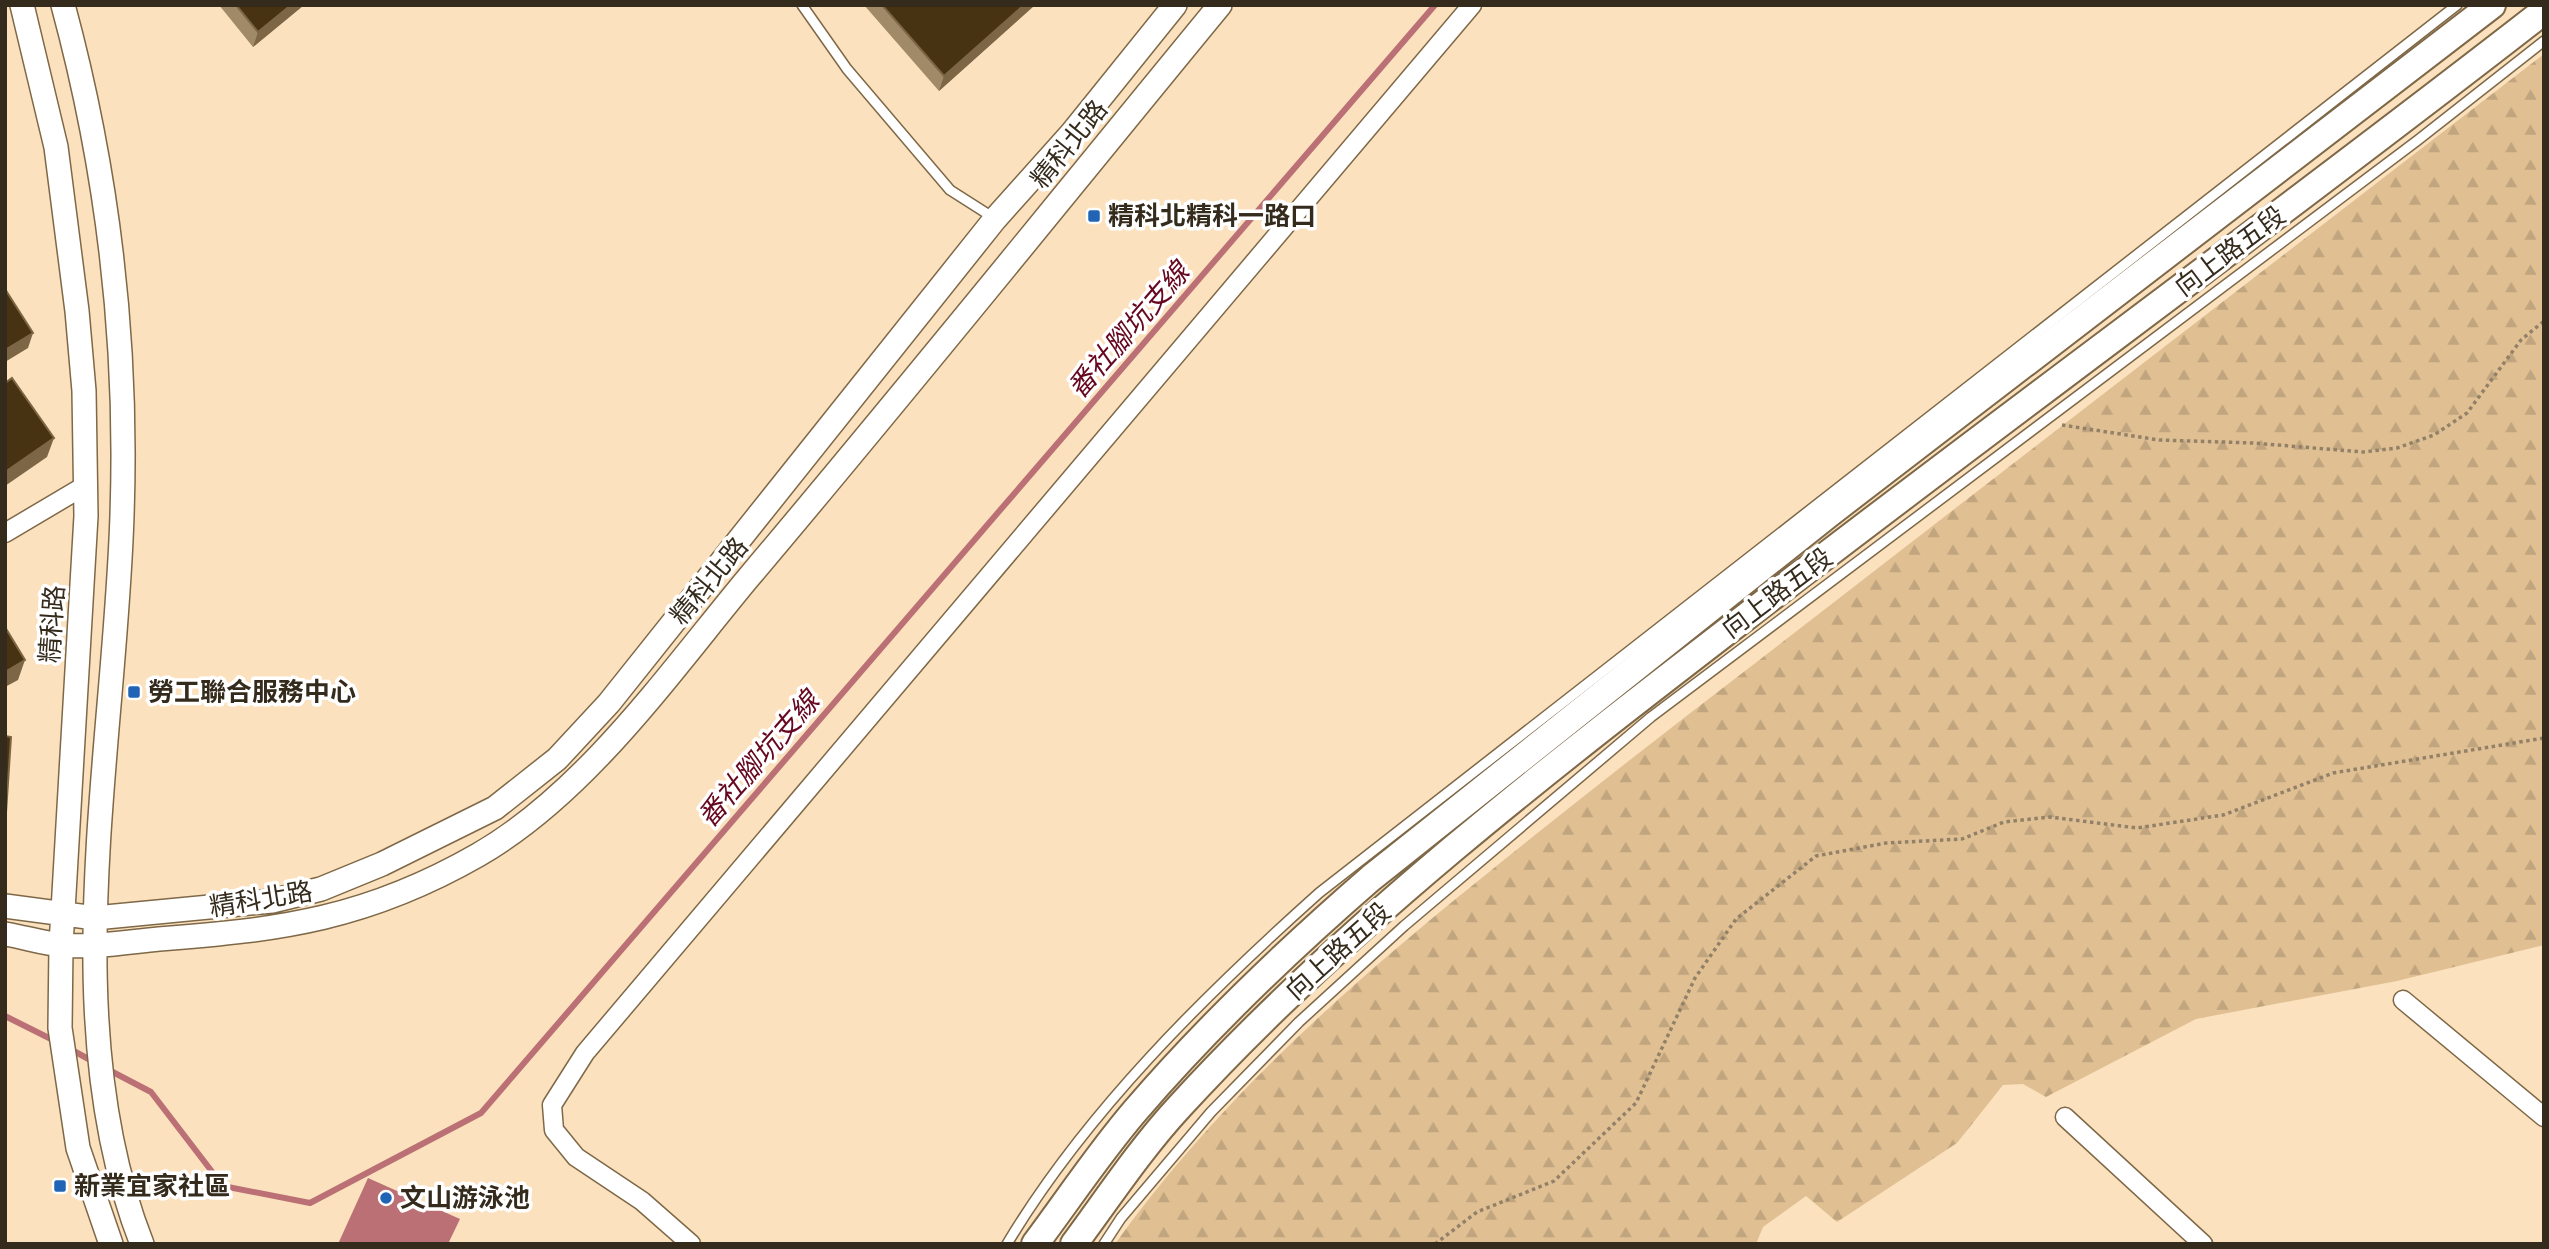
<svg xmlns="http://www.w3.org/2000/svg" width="2549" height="1249" font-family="Karla,'Noto Sans TC',sans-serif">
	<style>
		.forest { fill: url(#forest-firs) }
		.water { fill: #bb7075 }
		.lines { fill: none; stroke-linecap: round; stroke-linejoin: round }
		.stream { stroke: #bb7075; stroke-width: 6 }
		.service-casing { stroke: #7e6847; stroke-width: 12 }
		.minor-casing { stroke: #7e6847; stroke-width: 21 }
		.tertiary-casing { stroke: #7e6847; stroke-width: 26 }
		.secondary-casing { stroke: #7e6847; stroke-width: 30 }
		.path { stroke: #928168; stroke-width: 3.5; stroke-dasharray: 3.5 3.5; stroke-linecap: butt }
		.service { stroke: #fff; stroke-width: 9 }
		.minor { stroke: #fff; stroke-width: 18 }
		.tertiary { stroke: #fff; stroke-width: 23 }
		.secondary { stroke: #fff; stroke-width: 26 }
		.wall { fill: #a18a67 }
		.shaded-wall { fill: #7d6645 }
		.building { fill: #473211; stroke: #7d6645; stroke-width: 2 }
		.poi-dot { fill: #2163b4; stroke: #fff; stroke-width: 2.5 }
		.labels { text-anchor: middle; stroke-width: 7; stroke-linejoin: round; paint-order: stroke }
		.street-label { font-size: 26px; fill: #352b1d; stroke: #fff }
		.poi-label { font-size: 26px; font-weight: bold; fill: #352b1d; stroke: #fff; text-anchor: start }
		.water-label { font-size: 28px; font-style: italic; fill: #66081f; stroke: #fff }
	</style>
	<defs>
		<pattern id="forest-firs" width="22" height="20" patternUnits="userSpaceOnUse" patternTransform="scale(1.75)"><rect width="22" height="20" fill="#e0c093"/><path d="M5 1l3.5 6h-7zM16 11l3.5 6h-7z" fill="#c1a57e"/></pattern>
	</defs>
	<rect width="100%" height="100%" fill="#fbe1bd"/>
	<path class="forest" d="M 2544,54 L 2544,945 L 2397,981 L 2196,1019 L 2046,1097 L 2023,1084 L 2003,1085 L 1957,1143 L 1837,1222 L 1806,1196 L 1763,1227 L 1756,1244 L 1115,1244 C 1216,1103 1344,989 1478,881 C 1570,806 1664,733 1758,661 C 2020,458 2282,256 2544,54 Z"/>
	<path class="water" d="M 368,1178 L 460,1219 L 448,1244 L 338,1244 Z"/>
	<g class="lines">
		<path class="stream" d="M 5,1016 L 57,1042
			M 70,1049 L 94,1062
			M 107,1069 L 151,1092 L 223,1186 L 310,1203 L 481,1113 L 1435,5"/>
		<defs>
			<path id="service" d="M 802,5 L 847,69 L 950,190 L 994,218
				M 1007,1244 C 1086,1112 1205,995 1319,893 L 2457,5
				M 1104,1244 L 1121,1218 L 1211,1112 L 1299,1022 L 1404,926 L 1651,717 L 2418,140 L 2544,41"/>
			<path id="minor" d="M 5,533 L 86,485
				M 2403,1000 L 2544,1117
				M 2065,1117 L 2203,1244
				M 691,1244 L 642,1201 L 576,1157 L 554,1130 L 552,1105 L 585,1053 L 1472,5"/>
			<path id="tertiary" d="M 22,5 L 56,147 L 77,311 L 84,391 L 86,516 L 61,945 L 60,1028 L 78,1148 L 111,1244
				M 63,5 C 108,171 128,343 122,515 C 115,748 54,1021 142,1244
				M 5,906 L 95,918 L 272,901 L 321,889 L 382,864 L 495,808 L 557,759 L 609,703 L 995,219 L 1072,133 L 1175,5
				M 5,934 C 24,937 42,943 61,945 C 93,948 127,942 159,939 C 282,930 368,918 478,855 C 586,793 669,673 749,577 C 908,389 1063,196 1220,5"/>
			<path id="secondary" d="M 1035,1244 C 1068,1200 1099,1153 1135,1111 C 1207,1027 1288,950 1371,878 L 1830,513 L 2492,5
				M 1074,1244 C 1108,1198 1141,1148 1180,1106 C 1354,916 1569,753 1773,596 C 2029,399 2290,209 2544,11"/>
		</defs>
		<use href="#service" class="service-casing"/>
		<use href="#minor" class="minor-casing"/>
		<use href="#tertiary" class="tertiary-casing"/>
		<use href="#secondary" class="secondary-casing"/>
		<path class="path" d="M 2062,425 L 2159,440 L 2253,443 L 2363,452 L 2397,448 L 2434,435 L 2467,413 L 2521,340 L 2544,321
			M 1435,1244 L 1477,1212 L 1554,1181 L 1636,1103 L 1695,978 L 1736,919 L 1816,856 L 1886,843 L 1962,839 L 2004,822 L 2050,817 L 2137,828 L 2223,815 L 2333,773 L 2544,738"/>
		<use href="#service" class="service"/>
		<use href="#minor" class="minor"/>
		<use href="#tertiary" class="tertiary"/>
		<use href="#secondary" class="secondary"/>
	</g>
	<path class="wall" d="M 219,5 L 304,5 L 253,47 Z
		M 864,5 L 1035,5 L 939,91 Z"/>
	<path class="shaded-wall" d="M 291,5 L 304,5 L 253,47 L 258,32 Z
		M 1024,5 L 1035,5 L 939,91 L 944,76 Z
		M 33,333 L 28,348 L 5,362 L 5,350 Z
		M 54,438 L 47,457 L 5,486 L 5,472 Z
		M 25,660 L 18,680 L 5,687 L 5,672 Z"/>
	<path class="building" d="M 236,5 L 291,5 L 258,32 Z
		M 882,5 L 1024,5 L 944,76 Z
		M 5,289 L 33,333 L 5,350 Z
		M 12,378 L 54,438 L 5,472 L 5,383 Z
		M 5,627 L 25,660 L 5,672 Z
		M 5,736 L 11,737 L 5,828 Z"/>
	<g class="poi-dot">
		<rect x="1087" y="209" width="14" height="14" rx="3.5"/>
		<rect x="127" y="685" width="14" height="14" rx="3.5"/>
		<rect x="53" y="1179" width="14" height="14" rx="3.5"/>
		<circle cx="386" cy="1198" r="7"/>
	</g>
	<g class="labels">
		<g class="street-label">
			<text transform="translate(1069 144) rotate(-51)" y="9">精科北路</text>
			<text transform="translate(2230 251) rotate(-37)" y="9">向上路五段</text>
			<text transform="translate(709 581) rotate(-50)" y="9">精科北路</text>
			<text transform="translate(1777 593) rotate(-37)" y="9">向上路五段</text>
			<text transform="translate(52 624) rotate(-86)" y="9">精科路</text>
			<text transform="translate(261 899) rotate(-9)" y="9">精科北路</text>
			<text transform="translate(1338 951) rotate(-42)" y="9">向上路五段</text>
		</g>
		<g class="poi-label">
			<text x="1108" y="225">精科北精科一路口</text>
			<text x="148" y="701">勞工聯合服務中心</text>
			<text x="74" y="1195">新業宜家社區</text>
			<text x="400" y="1207">文山游泳池</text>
		</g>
		<g class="water-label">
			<text transform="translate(1128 330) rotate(-49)" y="10">番社腳坑支線</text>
			<text transform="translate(758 759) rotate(-49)" y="10">番社腳坑支線</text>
		</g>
	</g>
	<rect width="2549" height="1249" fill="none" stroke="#352b1d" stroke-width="14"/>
</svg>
